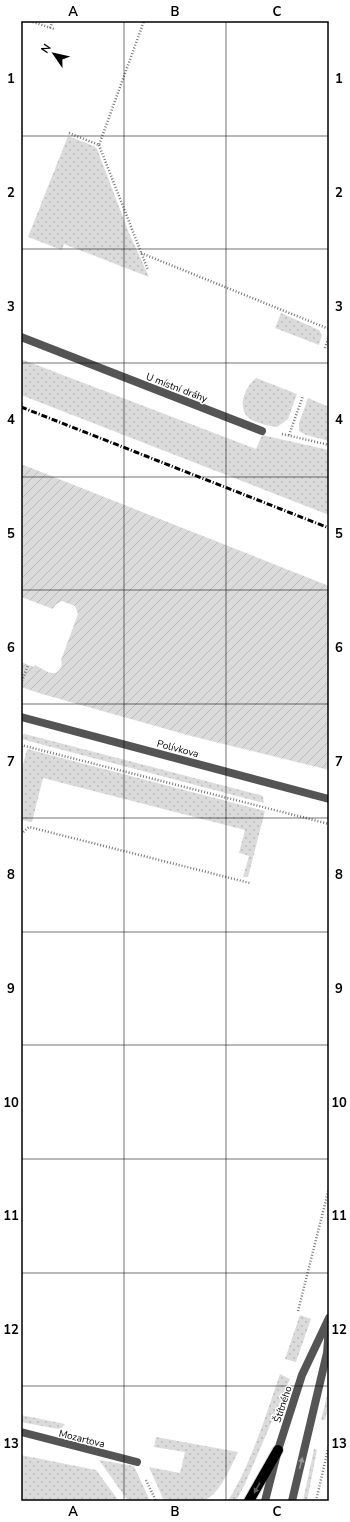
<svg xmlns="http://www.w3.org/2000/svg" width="350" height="1522" font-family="'Nunito Sans',sans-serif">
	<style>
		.grass { fill: url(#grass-dots) }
		.garden { fill: url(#garden-furrows) }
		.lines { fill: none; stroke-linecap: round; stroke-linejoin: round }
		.primary-casing { stroke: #dbdbdb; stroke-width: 12 }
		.path { stroke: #767676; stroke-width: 2.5; stroke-dasharray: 1 2; stroke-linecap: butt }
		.minor { stroke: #545454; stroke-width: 8 }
		.tertiary { stroke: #545454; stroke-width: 8 }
		.primary { stroke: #000; stroke-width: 10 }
		.rail { stroke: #000; stroke-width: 3; stroke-dasharray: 6 2 1 2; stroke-linecap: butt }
		.oneway { fill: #989898 }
		.oneway2 { fill: #595959 }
		.grid { fill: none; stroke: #000; stroke-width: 1; stroke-opacity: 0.55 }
		.labels { text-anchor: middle; stroke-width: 3; stroke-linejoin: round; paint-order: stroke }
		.street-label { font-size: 10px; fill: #000; stroke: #fff }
		.neatline { fill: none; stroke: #000; stroke-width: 1.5 }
		.grid-label { font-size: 13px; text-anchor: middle; font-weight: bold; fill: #000 }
	</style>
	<defs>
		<pattern id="grass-dots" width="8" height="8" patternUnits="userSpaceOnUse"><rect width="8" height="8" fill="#dbdbdb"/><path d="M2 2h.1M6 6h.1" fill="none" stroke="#bababa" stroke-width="1.8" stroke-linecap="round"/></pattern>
		<pattern id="garden-furrows" width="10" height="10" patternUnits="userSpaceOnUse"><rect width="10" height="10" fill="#dbdbdb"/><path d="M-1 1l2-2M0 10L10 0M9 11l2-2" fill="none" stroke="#bababa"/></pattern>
	</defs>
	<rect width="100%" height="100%" fill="#fff"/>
	<path class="grass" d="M 68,136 L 94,146 L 97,149 L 129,233 L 149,277 L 64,244 L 62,250 L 28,237 Z
		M 281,313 L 319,330 L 322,335 L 319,345 L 275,328 Z
		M 21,359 L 256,449 L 262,435 L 329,450 L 329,515 L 21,395 Z
		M 256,378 L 297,394 L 288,419 L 277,427 C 259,424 237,420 244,396 C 247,388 250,383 256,378 Z
		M 308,398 L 329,407 L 329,441 L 306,435 L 299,431 L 299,423 Z
		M 25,734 L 260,795 L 263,796 L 264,803 L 21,739 L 21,735 Z
		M 27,749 L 265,811 L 248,877 L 243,877 L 249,856 L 239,853 L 245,830 L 43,778 L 32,822 L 21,820 L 21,772 Z
		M 300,1315 L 311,1319 L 296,1362 L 285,1359 Z
		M 280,1374 L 290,1379 L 245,1484 L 236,1501 L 228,1501 C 252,1462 265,1417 280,1374 Z
		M 329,1387 L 329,1403 L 325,1420 L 321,1420 Z
		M 21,1415 L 65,1424 L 62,1428 L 58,1429 L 21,1422 Z
		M 156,1437 L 238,1452 C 231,1466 219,1497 202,1501 C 193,1503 174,1501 164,1501 L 149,1467 L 180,1473 L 185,1452 L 154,1447 Z
		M 314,1449 L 317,1450 L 307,1501 L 303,1501 Z
		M 21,1455 L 96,1470 L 119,1501 L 21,1501 Z
		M 99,1460 L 134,1466 L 150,1501 L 128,1501 Z"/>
	<path class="garden" d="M 21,464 L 329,586 L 329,770 L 191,736 L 42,694 L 21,687 L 21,662 L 34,667 L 35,665 C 42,668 53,679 60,669 C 62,666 62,663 61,660 L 78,614 L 75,606 L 62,601 L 55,605 L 53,609 L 21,597 Z"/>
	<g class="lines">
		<defs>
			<path id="primary" d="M 249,1501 L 278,1450"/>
		</defs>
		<use href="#primary" class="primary-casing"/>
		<path class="path" d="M 30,21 L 54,29
			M 50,28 L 53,21
			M 69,133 L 99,145 L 144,21
			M 99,145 L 148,270
			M 141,253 L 329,329
			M 325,348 L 329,336
			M 282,434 L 329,445
			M 289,435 L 303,396
			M 21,684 L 28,665
			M 21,745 L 329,824
			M 21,750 L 22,745
			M 21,834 L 29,827 L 250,883
			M 298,1311 L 329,1188
			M 146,1480 L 156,1501
			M 316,1501 L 329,1445"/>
		<path class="minor" d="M 21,337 L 262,431
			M 21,717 L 329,799
			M 21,1432 L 137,1462"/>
		<path class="tertiary" d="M 265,1501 L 278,1450 L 302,1375 L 329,1318
			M 292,1501 L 327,1353 L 329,1327"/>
		<use href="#primary" class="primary"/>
		<path class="rail" d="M 21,407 L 329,528"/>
	</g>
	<defs><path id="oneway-solid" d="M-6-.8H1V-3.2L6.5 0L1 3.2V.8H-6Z"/></defs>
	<use class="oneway" href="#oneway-solid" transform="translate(301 1463) rotate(-76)"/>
	<use class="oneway2" href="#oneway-solid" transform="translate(257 1488) rotate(119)"/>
	<path class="grid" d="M 124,21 L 124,1501M 226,21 L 226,1501M 21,136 L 329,136M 21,249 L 329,249M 21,363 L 329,363M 21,477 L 329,477M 21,590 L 329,590M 21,704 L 329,704M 21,818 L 329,818M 21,932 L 329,932M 21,1045 L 329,1045M 21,1159 L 329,1159M 21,1273 L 329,1273M 21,1386 L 329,1386"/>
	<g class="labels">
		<g class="street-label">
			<text transform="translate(177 387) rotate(21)" y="4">U místní dráhy</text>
			<text transform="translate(178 748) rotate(15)" y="4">Polívkova</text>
			<text transform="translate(282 1404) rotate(-72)" y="4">Štítného</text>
			<text transform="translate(82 1438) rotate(14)" y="4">Mozartova</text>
		</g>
	</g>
	<rect width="350" height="1522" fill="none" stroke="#ffffff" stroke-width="44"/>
	<g transform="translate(54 54) rotate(304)" stroke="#ffffff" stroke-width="3" paint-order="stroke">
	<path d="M0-3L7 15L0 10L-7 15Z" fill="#000000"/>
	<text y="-6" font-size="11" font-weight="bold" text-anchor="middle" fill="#000000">N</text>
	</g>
	<rect x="22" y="22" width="306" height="1478" class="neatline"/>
	<g class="grid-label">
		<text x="73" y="16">A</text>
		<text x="175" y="16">B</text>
		<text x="277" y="16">C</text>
		<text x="11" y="83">1</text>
		<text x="339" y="83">1</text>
		<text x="11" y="197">2</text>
		<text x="339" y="197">2</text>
		<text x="11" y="311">3</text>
		<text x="339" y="311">3</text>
		<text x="11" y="424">4</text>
		<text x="339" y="424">4</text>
		<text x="11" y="538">5</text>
		<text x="339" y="538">5</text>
		<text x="11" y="652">6</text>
		<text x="339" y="652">6</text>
		<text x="11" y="766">7</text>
		<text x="339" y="766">7</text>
		<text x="11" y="879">8</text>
		<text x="339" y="879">8</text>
		<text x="11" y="993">9</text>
		<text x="339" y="993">9</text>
		<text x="11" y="1107">10</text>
		<text x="339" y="1107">10</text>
		<text x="11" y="1220">11</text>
		<text x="339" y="1220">11</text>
		<text x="11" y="1334">12</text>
		<text x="339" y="1334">12</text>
		<text x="11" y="1448">13</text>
		<text x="339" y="1448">13</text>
		<text x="73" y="1516">A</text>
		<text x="175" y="1516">B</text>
		<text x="277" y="1516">C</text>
	</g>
</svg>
